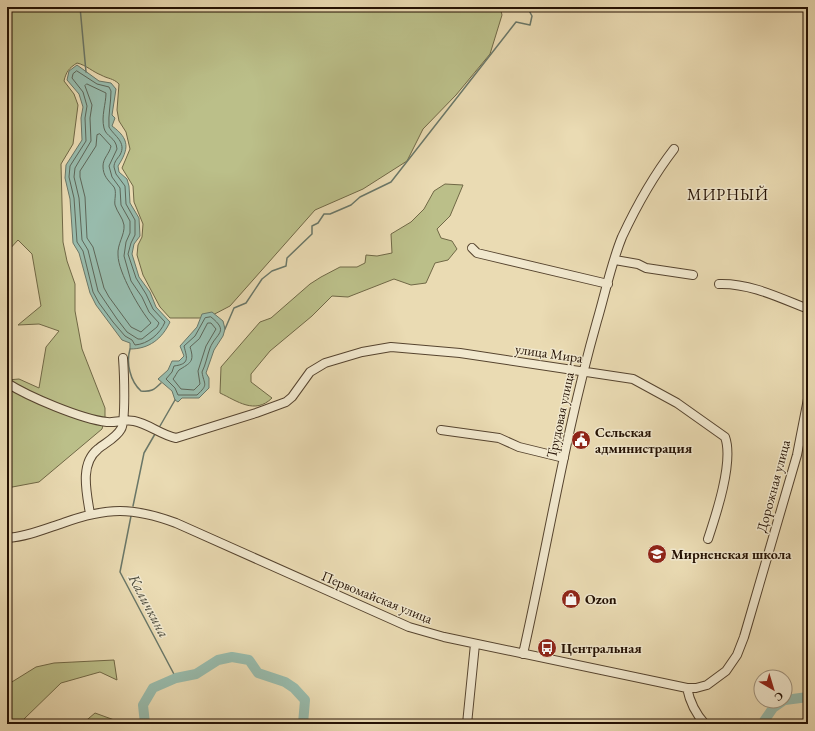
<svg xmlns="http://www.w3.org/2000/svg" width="815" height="731" font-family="'EB Garamond',serif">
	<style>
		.green { fill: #bbbf89; stroke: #706846 }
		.water { fill: #98bbac; stroke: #6a7768 }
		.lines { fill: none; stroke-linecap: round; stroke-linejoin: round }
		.shore { stroke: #5e6658; stroke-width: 1 }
		.stream { stroke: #6a7768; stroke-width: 1.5 }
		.river { stroke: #98bbac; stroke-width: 10 }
		.minor-casing { stroke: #56442f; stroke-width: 10 }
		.minor { stroke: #f1e8ce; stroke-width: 8 }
		.labels { text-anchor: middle; stroke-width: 3; stroke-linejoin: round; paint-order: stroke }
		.street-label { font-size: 14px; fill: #241103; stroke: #f1e8ce }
		.poi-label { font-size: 14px; font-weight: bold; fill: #241103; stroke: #f1e8ce; text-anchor: start }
		.water-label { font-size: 15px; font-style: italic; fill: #4d4c3e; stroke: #f1e8ce }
		.quarter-label { font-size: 16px; letter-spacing: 1px; fill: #241103; stroke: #f1e8ce }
	</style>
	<rect width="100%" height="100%" fill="#eadbb3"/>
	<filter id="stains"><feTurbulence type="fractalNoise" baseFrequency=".005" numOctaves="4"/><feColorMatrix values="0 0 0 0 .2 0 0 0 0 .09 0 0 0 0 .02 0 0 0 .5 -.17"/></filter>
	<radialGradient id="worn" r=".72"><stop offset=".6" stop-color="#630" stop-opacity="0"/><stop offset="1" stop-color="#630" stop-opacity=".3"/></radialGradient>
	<path class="green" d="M 7,7 L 500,7 L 502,15 L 490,54 L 456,95 L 423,129 L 407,161 L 363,189 L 315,210 L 230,306 L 207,318 L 170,318 L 160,307 L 143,275 L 137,255 L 138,245 L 142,237 L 143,224 L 134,202 L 133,186 L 122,168 L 130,149 L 126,132 L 119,121 L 117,110 L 119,84 C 113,78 108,79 101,75 C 93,72 86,65 77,63 C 69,68 66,72 64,81 L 74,94 L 78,105 L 73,144 L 61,164 L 63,242 L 67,261 L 75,284 L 75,311 L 82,349 L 105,408 L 105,418 L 102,429 L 39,482 L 7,488 L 7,380 L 19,379 L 39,388 L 46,347 L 59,331 L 39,324 L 18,325 L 41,306 L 32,254 L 18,240 L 7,252 Z
		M 445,184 L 463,185 L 450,216 L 437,229 L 441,238 L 452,241 L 457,249 L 448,260 L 435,263 L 426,283 L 411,285 L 394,279 L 348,297 L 332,296 L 312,316 L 270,351 L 251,374 L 251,382 L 272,398 C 255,415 237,401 220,393 L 221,367 L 260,322 L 271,318 L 310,284 L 321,277 L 340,267 L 357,267 L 365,263 L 366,255 L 377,256 L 392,253 L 391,234 L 411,222 L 424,209 L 434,191 Z
		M 114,660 L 117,680 L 100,672 L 61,683 L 24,719 L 35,724 L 7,724 L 7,685 L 36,667 L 54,663 Z
		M 95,713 L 117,721 L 117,724 L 82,724 Z"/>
	<path class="water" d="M 77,65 L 99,81 L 111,83 L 116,89 L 112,115 L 115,118 L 112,126 C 130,139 129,149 118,166 L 119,172 L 127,179 L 129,186 L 130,203 L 139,218 L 140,236 L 134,244 L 132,254 L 139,277 L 150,292 L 156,307 L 170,322 C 162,339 149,349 130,349 L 130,343 L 122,340 L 96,305 L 90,293 L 79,253 L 73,243 L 70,199 L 65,178 L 66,165 L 82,140 L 81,118 L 83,107 L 79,94 L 67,80 L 69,71 Z
		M 212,312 L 223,321 L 225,329 L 223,336 L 214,350 L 206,373 L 209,378 L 209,388 L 199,398 L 182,398 L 178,402 L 175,400 L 172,391 L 158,379 L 168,370 L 172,361 L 179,361 L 184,356 L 180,346 L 197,327 L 202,314 Z"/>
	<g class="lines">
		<path class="shore" d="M 77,71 L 97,84 L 109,87 L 111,91 C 111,103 108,115 109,127 C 114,136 127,142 120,155 C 117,159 114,162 114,167 L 116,174 L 125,186 L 126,204 L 135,220 L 135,235 L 131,243 L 128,254 L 136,278 L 146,294 L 153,309 L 165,322 C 160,334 148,344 135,345 L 132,340 L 125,336 L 113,322 L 99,303 L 93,292 L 83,251 L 77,242 L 74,198 L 69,177 L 70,166 L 86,141 L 85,118 L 87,106 L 83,92 L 72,78 L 73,74 Z
			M 87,84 L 106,93 C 106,104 101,116 104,128 C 106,137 116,137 117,149 L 109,166 L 112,177 L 120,188 L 121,205 L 130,221 L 130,233 L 126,242 L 124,256 L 131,281 L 142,297 L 149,312 L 159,323 L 157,327 L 142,339 L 138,339 L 127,332 L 117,319 L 98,291 L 88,250 L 82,240 L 79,198 L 74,177 L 75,168 L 91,141 L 90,118 L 92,105 L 85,86 Z
			M 100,134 L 111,146 C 110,153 103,158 103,166 C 103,176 108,180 114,187 C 117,192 114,200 115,205 C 117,212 123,218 124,225 C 125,235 117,244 118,255 C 118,272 140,310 151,323 L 141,332 L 131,327 L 109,297 L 104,288 L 93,247 L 87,238 L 85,197 L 80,177 L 80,171 L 96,146 L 97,135 Z
			M 211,317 C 230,332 216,333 210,348 C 207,356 206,364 202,372 C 204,385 209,384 197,395 L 178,395 L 175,388 L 166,379 L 172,372 L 174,366 C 190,364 187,358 184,346 L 195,336 L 205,318 Z
			M 208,323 L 211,323 L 216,329 L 206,346 L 198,371 L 200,384 L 194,390 L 181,389 L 173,379 C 175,377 177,372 179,370 C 190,363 195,362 190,347 L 199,339 Z"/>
		<path class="stream" d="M 80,7 L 86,72
			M 225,329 L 234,308 L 246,303 L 262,279 L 272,271 L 286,266 L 287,258 L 312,234 L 312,226 L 318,223 L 324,214 L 330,214 L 351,205 L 360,197 L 391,182 L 516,22 L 530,25 L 532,16 L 527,7
			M 130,349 C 126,363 130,381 141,391 C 151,392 154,390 161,383
			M 160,426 L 175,400
			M 133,506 L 144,453 L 155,434
			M 131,516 L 120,572 L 176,678"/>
		<path class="river" d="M 785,700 L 808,697
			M 145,724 L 143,705 L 153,688 L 176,678 L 196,674 L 218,660 L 232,657 L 249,660 L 258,673 L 285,682 L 294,688 L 305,700 L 303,724
			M 762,724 L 773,708 L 783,701"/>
		<defs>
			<path id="minor" d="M 472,248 L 477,253 L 608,284
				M 615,260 L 638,264 L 646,268 L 693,275
				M 719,284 C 750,283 780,298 808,309
				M 7,383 C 29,397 81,419 107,422 C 116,423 125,419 134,421 C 149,424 161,435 176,438 L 256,413 L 286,402 L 292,397 L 310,372 L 325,363 L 362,352 L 391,347 L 460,353 L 633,379 L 677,403 L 725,437 C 734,461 716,515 708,539
				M 441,430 L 499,438 L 519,447 L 564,458
				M 90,514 C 87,494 79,464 98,449 C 105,443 116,438 121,429 C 126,421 124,371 123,358
				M 7,538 C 26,537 45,529 63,523 C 107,507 133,507 176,523 L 409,627 L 444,637 L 687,688 L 696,688 L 707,685 L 726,671 L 737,655 L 744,637 L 797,455 L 808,399
				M 523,654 C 548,543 566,430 597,321 C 605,294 611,264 622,237 C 636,207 654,175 674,149
				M 687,688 C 690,703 695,713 705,724
				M 467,724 L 475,644"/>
		</defs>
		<use href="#minor" class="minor-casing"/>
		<use href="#minor" class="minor"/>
	</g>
	<defs>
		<symbol id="civic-disc" viewBox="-11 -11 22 22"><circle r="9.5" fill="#8f2418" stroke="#f1e8ce"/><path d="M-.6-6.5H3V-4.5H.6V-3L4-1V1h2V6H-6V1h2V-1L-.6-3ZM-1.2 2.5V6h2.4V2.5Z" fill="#fff"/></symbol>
		<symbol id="school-disc" viewBox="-11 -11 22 22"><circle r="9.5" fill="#8f2418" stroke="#f1e8ce"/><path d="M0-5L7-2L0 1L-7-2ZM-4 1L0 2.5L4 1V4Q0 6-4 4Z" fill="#fff"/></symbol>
		<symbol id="shop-disc" viewBox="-11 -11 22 22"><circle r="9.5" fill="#8f2418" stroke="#f1e8ce"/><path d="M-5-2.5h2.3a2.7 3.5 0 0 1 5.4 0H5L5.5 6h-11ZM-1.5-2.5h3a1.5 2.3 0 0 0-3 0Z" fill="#fff"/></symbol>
		<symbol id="bus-disc" viewBox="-11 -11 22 22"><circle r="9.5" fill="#8f2418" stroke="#f1e8ce"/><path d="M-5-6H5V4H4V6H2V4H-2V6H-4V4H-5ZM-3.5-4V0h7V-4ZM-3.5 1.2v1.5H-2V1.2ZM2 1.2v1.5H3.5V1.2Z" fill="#fff"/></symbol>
	</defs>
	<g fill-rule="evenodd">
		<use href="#civic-disc" x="570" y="429" width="22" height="22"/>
		<use href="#school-disc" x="646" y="543" width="22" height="22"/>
		<use href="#shop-disc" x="560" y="588" width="22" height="22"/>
		<use href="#bus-disc" x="536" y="637" width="22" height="22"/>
	</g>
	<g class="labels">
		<g class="street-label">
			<text transform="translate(549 353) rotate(8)" y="5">улица Мира</text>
			<text transform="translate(560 415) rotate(-78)" y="5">Трудовая улица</text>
			<text transform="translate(773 486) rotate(-75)" y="5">Дорожная улица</text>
			<text transform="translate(377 597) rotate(22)" y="5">Первомайская улица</text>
		</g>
		<g class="poi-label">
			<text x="595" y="437">Сельская<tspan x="595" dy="16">администрация</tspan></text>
			<text x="671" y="559">Мирненская школа</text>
			<text x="585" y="604">Ozon</text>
			<text x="561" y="653">Центральная</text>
		</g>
		<g class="water-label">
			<text transform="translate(149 606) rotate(62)" y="5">Каличкина</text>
		</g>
		<g class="quarter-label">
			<text x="728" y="200">МИРНЫЙ</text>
		</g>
	</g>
	<rect width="815" height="731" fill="none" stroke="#eadbb3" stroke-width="24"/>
	<rect x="8" y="8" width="799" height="715" fill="none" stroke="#241103" stroke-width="2"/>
	<rect x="12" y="12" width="791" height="707" fill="none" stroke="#241103"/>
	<g transform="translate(773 689) rotate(142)"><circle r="19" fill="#f1e8ce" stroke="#9f927d"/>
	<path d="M0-3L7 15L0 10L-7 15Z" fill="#8f2418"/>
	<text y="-6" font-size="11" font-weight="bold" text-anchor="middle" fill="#241103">С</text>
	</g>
	<rect width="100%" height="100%" filter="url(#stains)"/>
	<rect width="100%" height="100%" fill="url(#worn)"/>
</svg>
